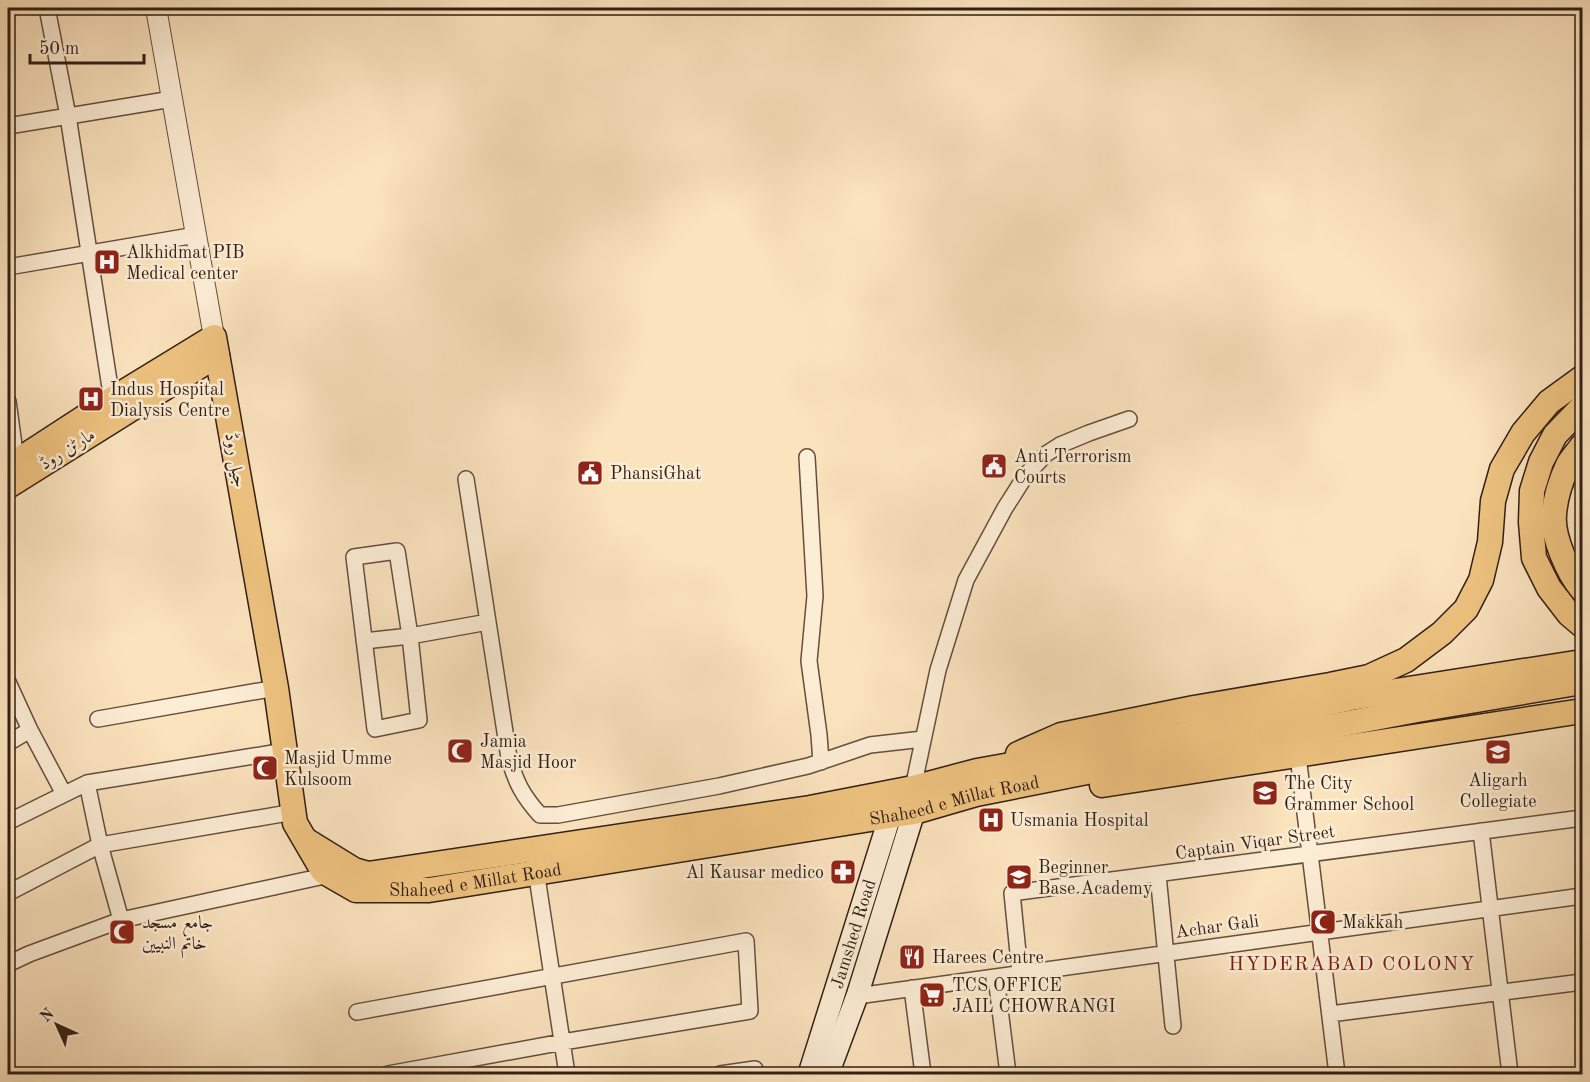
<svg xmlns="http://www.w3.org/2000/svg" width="1590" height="1082" font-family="'Old Standard TT',Amiri,serif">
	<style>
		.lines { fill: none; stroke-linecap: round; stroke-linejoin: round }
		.minor-casing { stroke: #644f3e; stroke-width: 18 }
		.tertiary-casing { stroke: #644f3e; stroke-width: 22 }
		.secondary-casing { stroke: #311e14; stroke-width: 24 }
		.primary-casing { stroke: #311e14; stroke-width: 27 }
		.minor { stroke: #fcedd5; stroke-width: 15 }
		.tertiary { stroke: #fcedd5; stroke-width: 20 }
		.secondary { stroke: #fcedd5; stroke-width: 21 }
		.primary { stroke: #eec27f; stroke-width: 24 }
		.labels { text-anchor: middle; stroke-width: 5; stroke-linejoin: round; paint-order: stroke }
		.poi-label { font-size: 18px; fill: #311e14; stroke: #fcedd5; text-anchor: start }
		.street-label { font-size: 18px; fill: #311e14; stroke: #fcedd5 }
		.neighbourhood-label { font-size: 20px; letter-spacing: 1.5px; fill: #7a1f14; stroke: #fcedd5 }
	</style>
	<rect width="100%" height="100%" fill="#fbe3be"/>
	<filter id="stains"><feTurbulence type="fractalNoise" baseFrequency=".00333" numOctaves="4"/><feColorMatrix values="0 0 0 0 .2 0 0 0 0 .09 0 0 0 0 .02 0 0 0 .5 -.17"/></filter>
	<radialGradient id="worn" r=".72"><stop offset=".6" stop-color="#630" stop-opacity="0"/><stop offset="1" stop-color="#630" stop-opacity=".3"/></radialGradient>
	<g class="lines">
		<defs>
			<path id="minor" d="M 47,8 L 68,116 L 113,407
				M 8,126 L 172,99
				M 8,267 L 196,235
				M 8,401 L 17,467
				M 807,457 L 815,596 L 809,661 L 819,735 L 821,762
				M 397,551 L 410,636 L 419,720 L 375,729 L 354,557 Z
				M 488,622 L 509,758 C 516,783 523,796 540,815 L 558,815 L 719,786 L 808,766 L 870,745 L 923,739
				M 364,641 L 410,636 L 488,622 L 466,479
				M 8,682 L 30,730 L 64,794
				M 98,719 L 276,688
				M 8,743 L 30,730
				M 1298,756 L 1337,1074
				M 87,783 L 100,845 L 121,920
				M 913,788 L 938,670 L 966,580 L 1005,508 L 1026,475 L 1046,454 L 1060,445 L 1089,433 L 1129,419
				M 8,822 L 87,783 L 285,751
				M 1481,831 L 1510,1074
				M 535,864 L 567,1074
				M 1158,875 L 1173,1026
				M 8,893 L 100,845 L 294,812
				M 8,964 L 29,954 L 121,920 L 329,875
				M 1020,973 L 1012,893 L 1582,818
				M 996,977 L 1008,1074
				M 912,988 L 923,1074
				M 857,996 L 1582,896
				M 357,1012 L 746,941 L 750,1011 L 563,1042 L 388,1074
				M 1330,1014 L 1582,982
				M 720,1074 L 755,1069"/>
			<path id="tertiary" d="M 156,8 L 214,337"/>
			<g id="secondary">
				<path id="s1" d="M 809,1074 L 890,816 L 891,803"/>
				<path d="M 828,1074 L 857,996 L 914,812 L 913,798"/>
			</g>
			<g id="primary">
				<path d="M 1582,407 L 1555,435 L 1541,462 L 1532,491 L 1531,522 L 1534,558 L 1549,588 L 1569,614 L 1582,625"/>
				<path d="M 1582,446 C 1578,452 1572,458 1568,465 C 1561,480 1555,499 1554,515 C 1552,536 1568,573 1582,589"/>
				<path id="s2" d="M 8,467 L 111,400 L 214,337 L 276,688 L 295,823 L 323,871 L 356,890 L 429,890 L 914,812 L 976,794 L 1203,749 L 1280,736 L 1417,710 L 1582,682"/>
				<path d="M 8,486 L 217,355"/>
				<path d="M 1018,754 L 1061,735 L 1194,708 L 1330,685 L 1369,677 L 1406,660 L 1442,633 L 1466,609 L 1481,580 L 1490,542 L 1493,501 L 1502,469 L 1523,433 L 1549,402 L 1582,378"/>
				<path d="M 1102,785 L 1582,711"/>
				<path d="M 307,841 L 354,870 L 368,874 L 810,808 L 913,788 L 977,771 L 1180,735 L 1351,698 L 1582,662"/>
			</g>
		</defs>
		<use href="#minor" class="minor-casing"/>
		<use href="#tertiary" class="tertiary-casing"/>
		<use href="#secondary" class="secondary-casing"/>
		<use href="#primary" class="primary-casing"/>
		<use href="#minor" class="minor"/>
		<use href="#tertiary" class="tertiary"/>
		<use href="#secondary" class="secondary"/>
		<use href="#primary" class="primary"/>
	</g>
	<defs>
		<symbol id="hospital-square" viewBox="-11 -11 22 22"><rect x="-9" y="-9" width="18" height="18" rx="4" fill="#8f2418" stroke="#fcedd5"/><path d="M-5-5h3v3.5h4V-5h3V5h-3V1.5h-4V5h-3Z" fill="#fff"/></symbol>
		<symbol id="civic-square" viewBox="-11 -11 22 22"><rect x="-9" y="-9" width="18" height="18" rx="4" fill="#8f2418" stroke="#fcedd5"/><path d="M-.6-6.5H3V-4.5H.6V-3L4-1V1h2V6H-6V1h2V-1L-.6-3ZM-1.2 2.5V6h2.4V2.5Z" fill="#fff"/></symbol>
		<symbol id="mosque-square" viewBox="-11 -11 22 22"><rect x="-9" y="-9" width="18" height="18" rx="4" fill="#8f2418" stroke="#fcedd5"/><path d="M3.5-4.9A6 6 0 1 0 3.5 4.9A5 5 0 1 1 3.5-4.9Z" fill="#fff"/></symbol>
		<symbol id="school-square" viewBox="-11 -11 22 22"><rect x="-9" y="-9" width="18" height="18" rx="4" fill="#8f2418" stroke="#fcedd5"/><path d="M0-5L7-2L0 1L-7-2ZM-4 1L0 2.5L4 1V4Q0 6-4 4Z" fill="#fff"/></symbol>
		<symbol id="pharmacy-square" viewBox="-11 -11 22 22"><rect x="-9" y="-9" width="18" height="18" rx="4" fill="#8f2418" stroke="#fcedd5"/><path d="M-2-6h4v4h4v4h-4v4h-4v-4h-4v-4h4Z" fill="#fff"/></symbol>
		<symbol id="restaurant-square" viewBox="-11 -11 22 22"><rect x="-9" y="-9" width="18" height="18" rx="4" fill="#8f2418" stroke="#fcedd5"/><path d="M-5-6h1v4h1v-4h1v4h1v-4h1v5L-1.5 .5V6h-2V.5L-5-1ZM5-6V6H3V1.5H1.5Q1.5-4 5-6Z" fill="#fff"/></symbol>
		<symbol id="supermarket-square" viewBox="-11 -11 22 22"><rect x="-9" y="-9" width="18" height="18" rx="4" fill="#8f2418" stroke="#fcedd5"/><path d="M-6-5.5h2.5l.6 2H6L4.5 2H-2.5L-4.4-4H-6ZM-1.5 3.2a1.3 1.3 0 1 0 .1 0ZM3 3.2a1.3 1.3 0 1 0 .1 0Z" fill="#fff"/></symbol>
	</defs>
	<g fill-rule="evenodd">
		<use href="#hospital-square" x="92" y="247" width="30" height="30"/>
		<use href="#hospital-square" x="76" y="384" width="30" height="30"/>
		<use href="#civic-square" x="979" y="451" width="30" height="30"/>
		<use href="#civic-square" x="575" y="458" width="30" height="30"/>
		<use href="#mosque-square" x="445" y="736" width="30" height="30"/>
		<use href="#school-square" x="1483" y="737" width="30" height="30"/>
		<use href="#mosque-square" x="250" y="753" width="30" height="30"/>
		<use href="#school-square" x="1250" y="778" width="30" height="30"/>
		<use href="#hospital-square" x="976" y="805" width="30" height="30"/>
		<use href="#pharmacy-square" x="828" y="857" width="30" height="30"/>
		<use href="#school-square" x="1004" y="862" width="30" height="30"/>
		<use href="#mosque-square" x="1308" y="907" width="30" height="30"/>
		<use href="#mosque-square" x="107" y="917" width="30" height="30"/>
		<use href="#restaurant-square" x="897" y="942" width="30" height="30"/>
		<use href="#supermarket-square" x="917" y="980" width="30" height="30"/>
	</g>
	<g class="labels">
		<g class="poi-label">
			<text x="126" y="258">Alkhidmat PIB<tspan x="126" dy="21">Medical center</tspan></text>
			<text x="110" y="395">Indus Hospital<tspan x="110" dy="21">Dialysis Centre</tspan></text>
			<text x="1014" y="462">Anti Terrorism<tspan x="1014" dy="21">Courts</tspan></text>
			<text x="610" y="479">PhansiGhat</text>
			<text x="480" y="747">Jamia<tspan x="480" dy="21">Masjid Hoor</tspan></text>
			<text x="284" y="764">Masjid Umme<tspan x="284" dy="21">Kulsoom</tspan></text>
			<text x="1498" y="786" text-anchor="middle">Aligarh<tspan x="1498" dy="21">Collegiate</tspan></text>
			<text x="1284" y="789">The City<tspan x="1284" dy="21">Grammer School</tspan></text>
			<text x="1010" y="826">Usmania Hospital</text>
			<text x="1038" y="873">Beginner<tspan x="1038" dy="21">Base Academy</tspan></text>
			<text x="824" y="878" text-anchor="end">Al Kausar medico</text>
			<text x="142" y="928">جامع مسجد<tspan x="142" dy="21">خاتم النبیین</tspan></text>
			<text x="1342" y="928">Makkah</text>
			<text x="932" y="963">Harees Centre</text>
			<text x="952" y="991">TCS OFFICE<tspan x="952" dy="21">JAIL CHOWRANGI</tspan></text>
		</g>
		<g class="street-label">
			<text transform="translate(67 449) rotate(-32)" y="6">مارٹن روڈ</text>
			<text transform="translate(236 460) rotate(80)" y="6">جیل روڈ</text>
			<text dy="6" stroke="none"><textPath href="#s2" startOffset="1436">Shaheed e Millat Road</textPath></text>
			<text transform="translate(1255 842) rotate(-8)" y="6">Captain Viqar Street</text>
			<text dy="6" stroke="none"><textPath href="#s2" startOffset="950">Shaheed e Millat Road</textPath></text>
			<text transform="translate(1217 926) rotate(-8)" y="6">Achar Gali</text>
			<text dy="6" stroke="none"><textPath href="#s1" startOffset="147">Jamshed Road</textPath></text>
		</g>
		<g class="neighbourhood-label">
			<text x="1352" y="970">HYDERABAD COLONY</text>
		</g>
	</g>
	<rect width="1590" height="1082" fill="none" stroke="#fbe3be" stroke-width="30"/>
	<rect x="9" y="9" width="1572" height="1064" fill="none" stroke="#311e14" stroke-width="3"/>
	<rect x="15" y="15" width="1560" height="1052" fill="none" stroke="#311e14" stroke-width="1.5"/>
	<g transform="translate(57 1025) rotate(315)" stroke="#fcedd5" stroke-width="4.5" paint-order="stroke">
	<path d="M0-4.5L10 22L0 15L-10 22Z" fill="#311e14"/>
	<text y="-9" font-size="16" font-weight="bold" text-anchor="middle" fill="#311e14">N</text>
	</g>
	<path d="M30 54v9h114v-9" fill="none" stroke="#311e14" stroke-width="3"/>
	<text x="39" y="54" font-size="18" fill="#311e14" stroke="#fcedd5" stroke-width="4.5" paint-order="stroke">50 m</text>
	<rect width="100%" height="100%" filter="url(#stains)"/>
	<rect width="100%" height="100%" fill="url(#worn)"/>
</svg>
